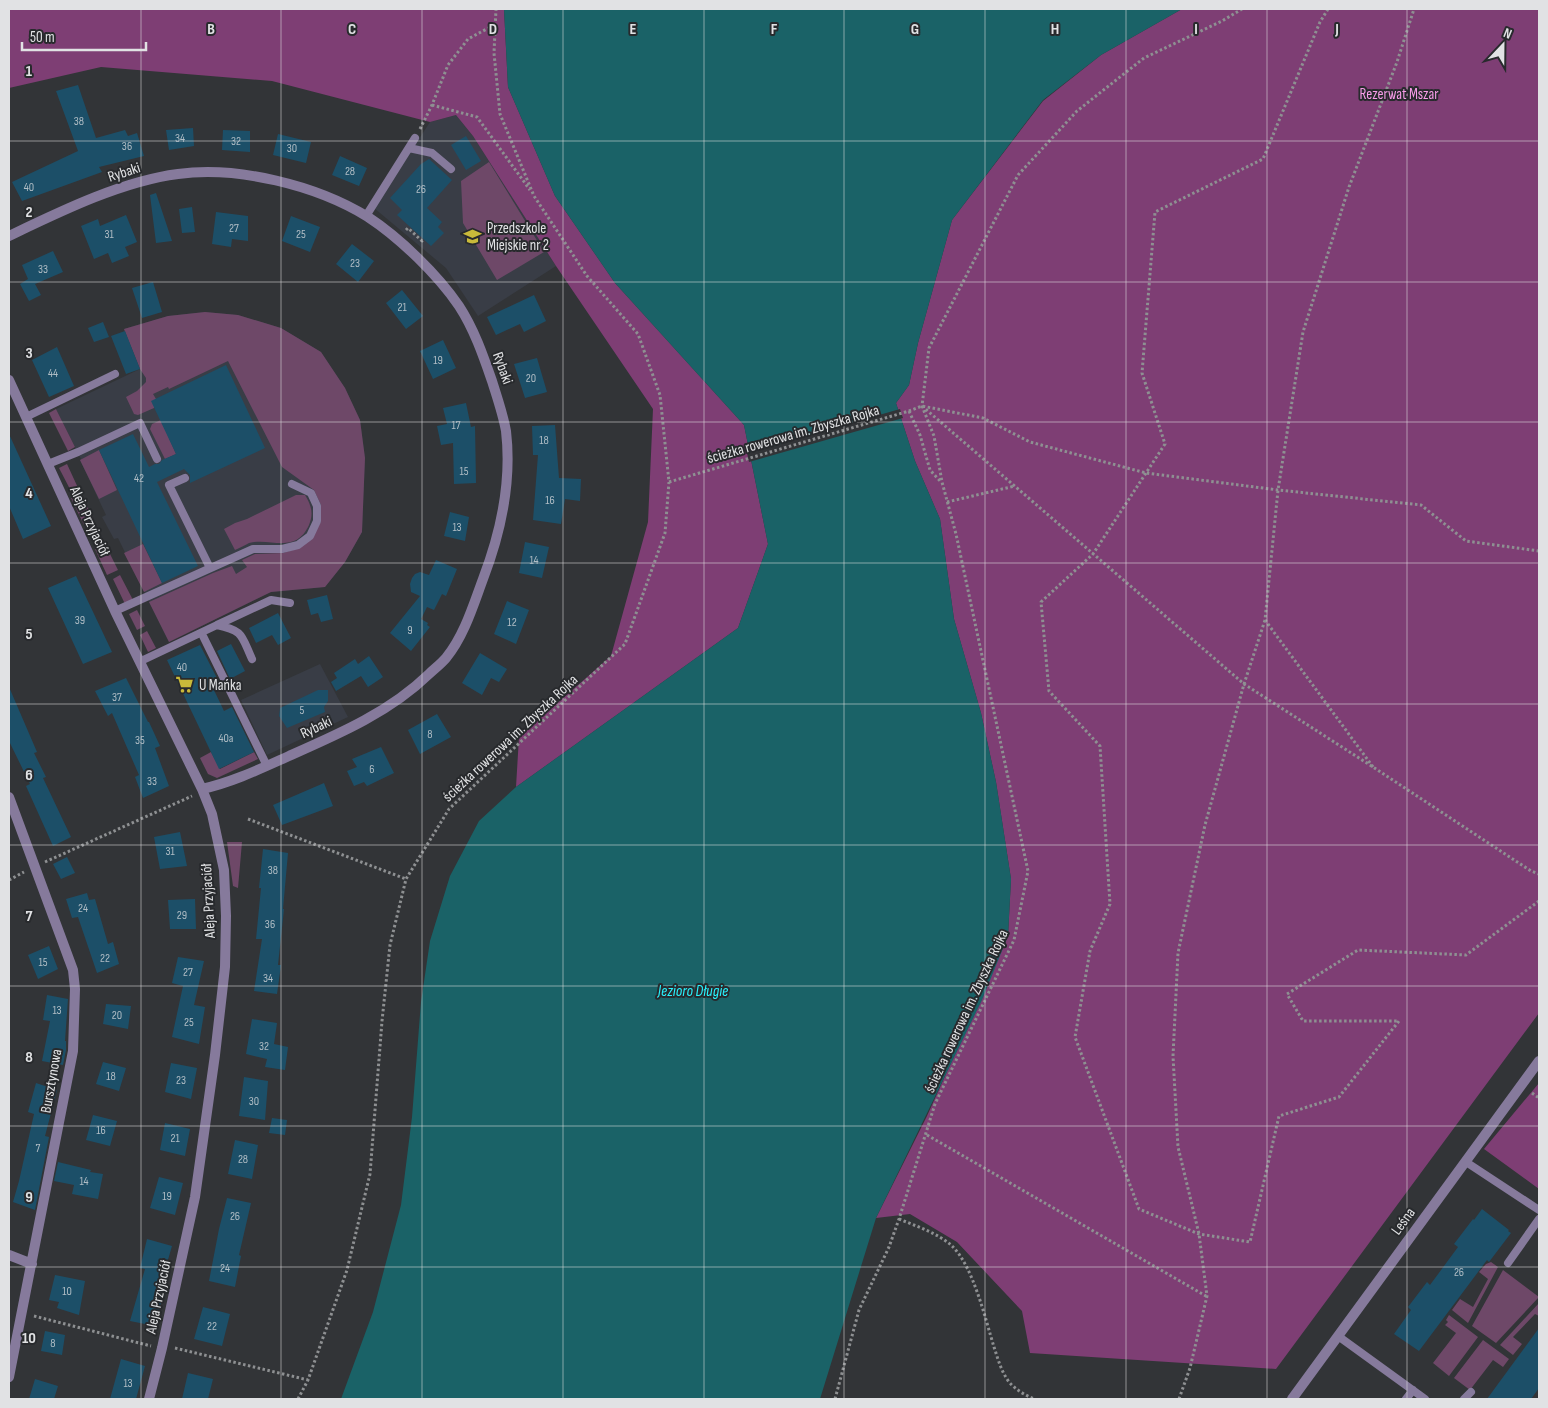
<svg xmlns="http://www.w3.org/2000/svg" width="1548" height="1408" font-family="'Sofia Sans Condensed',sans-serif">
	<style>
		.built { fill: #393d46 }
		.green { fill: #6e4868 }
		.forest { fill: #7e3e74 }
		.water { fill: #1a6267 }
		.pier { fill: #323437 }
		.building { fill: #1c4f68 }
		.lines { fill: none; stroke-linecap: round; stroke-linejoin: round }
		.path { stroke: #8e9092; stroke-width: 3; stroke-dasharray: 2.5 2.5; stroke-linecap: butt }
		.service { stroke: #867a9c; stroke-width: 8 }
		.minor { stroke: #867a9c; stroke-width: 10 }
		.grid { fill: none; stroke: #e1e2e4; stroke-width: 1; stroke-opacity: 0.55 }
		.labels { text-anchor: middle; stroke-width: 4; stroke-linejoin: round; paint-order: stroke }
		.number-label { font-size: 12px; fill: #b0bdc5 }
		.park-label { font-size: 15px; fill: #f89de9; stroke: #282a2d }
		.street-label { font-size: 15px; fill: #e1e2e4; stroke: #282a2d }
		.poi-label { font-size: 15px; fill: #e1e2e4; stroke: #282a2d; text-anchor: start }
		.water-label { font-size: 16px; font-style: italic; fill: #28f3fe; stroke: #282a2d }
		.grid-label { font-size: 16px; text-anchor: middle; font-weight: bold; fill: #e1e2e4; stroke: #282a2d; stroke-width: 4; stroke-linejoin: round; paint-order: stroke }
	</style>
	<rect width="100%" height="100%" fill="#323437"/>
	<path class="built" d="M 456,115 L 473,136 L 556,266 L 478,316 L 446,268 L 374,208 L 430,122 Z
		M 205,312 L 238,315 L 281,328 L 321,352 L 345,388 L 360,420 L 365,458 L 362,532 L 345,562 L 325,587 L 271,592 L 169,642 L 118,538 L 114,539 L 102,517 L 106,515 L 80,460 L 81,459 L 56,409 L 140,369 L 124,329 L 168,316 Z
		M 320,664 L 348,717 L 267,755 L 241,700 Z"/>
	<path class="green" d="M 489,162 L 544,252 L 497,280 L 463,223 L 461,181 Z
		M 205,312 L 238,315 L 281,328 L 321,352 L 345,388 L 360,420 L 365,458 L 362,532 L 345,562 L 325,587 L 271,592 L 169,642 L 149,602 L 213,573 L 232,566 L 236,574 L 247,567 L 242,560 L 255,554 L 283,553 L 299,548 L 312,539 L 321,521 L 321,505 L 314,490 L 282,467 L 228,361 L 169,389 L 168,387 L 153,394 L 156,399 L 154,408 L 138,415 L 134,414 L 126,397 L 137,391 L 146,382 L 146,378 L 140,369 L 124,329 L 168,316 Z
		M 56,409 L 75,447 L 68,451 L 49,413 Z
		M 161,420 L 176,454 L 165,459 L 150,429 L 152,424 Z
		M 99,450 L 117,490 L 99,499 L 80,460 Z
		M 67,464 L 79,490 L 72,493 L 59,468 Z
		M 81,494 L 94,520 L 84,525 L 71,498 Z
		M 296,495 L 305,495 C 311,505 314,513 309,525 C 295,555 271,537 249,543 C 245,545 240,548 235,550 L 224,529 L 235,523 L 247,519 Z
		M 105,544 L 118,570 L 107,575 L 95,549 Z
		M 143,544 L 162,583 L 144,592 L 124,553 Z
		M 120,575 L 133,600 L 125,604 L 113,579 Z
		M 137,610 L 145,626 L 137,630 L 129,614 Z
		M 147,631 L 156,648 L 148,652 L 140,635 Z
		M 211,752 L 220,769 L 254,752 L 258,759 L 217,778 L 208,774 L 200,758 Z
		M 227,842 L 242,842 L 238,888 L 233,886 Z
		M 1491,1262 L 1498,1267 L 1468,1323 L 1452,1310 L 1460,1299 L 1473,1307 L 1488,1279 L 1479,1272 L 1486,1264 Z
		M 1503,1270 L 1539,1297 L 1496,1343 L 1472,1326 Z
		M 1539,1303 L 1539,1316 L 1535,1314 L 1513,1337 L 1522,1344 L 1513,1355 L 1500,1345 Z
		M 1449,1315 L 1478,1337 L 1449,1376 L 1433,1363 L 1456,1333 L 1445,1325 L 1448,1322 L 1446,1320 Z
		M 1483,1340 L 1509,1359 L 1503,1367 L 1493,1360 L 1470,1390 L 1454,1378 Z"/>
	<path class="forest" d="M 9,9 L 504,9 L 508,87 L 555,196 L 615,283 L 744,425 L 768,544 L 738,628 L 516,787 L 519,737 L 611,656 L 648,522 L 653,409 L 556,266 L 473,136 L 456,115 L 430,122 L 272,81 L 101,67 L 9,88 Z
		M 1182,9 L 1539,9 L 1539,1013 L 1276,1369 L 1030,1353 L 1022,1311 L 957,1242 L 910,1214 L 876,1218 L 927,1116 L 1008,936 L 1011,879 L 996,782 L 981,713 L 954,619 L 940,519 L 915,461 L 896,403 L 909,385 L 918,343 L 952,220 L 1043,101 L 1101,55 Z
		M 1539,1083 L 1539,1189 L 1484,1149 Z"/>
	<path class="water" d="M 504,9 L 1182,9 L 1101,55 L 1043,100 L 952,220 L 918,343 L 909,385 L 896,403 L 915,461 L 940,519 L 954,619 L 981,713 L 996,782 L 1011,879 L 1008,936 L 982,1000 L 876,1218 L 820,1399 L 341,1399 L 373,1312 L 401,1205 L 412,1117 L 421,1002 L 430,941 L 450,876 L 479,821 L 516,787 L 738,628 L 768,544 L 744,425 L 615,283 L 555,196 L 508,87 Z"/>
	<path class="pier" d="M 900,409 L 903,418 L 749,462 L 747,453 Z"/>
	<path class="building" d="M 78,85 L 96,138 L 125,130 L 128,136 L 137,133 L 144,156 L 99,167 L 102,172 L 22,201 L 12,182 L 78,151 L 56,91 Z
		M 193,128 L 194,146 L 169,150 L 166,130 Z
		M 223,130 L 250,131 L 250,152 L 222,150 Z
		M 278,134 L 311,142 L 306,163 L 273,155 Z
		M 466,136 L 481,161 L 466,170 L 451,145 Z
		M 340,156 L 367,168 L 359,186 L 332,175 Z
		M 429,159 L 452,180 L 427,208 L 442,222 L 438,227 L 444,233 L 431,246 L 397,215 L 402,210 L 390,198 L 421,164 Z
		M 156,193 L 172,241 L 156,243 L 150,195 Z
		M 192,207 L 195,232 L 182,233 L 179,209 Z
		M 216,212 L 248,216 L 248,241 L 232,239 L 231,247 L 212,244 Z
		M 126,215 L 137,242 L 125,247 L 129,256 L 112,263 L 108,253 L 94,259 L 81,226 L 98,219 L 100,226 Z
		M 291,216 L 320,227 L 310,252 L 282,241 Z
		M 352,244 L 374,261 L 358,282 L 336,264 Z
		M 53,251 L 63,272 L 35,284 L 41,295 L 29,301 L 20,284 L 28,279 L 22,265 Z
		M 153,282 L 162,312 L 142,318 L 132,288 Z
		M 402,290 L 423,316 L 406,329 L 386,303 Z
		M 534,295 L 546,321 L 524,332 L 520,324 L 496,335 L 487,317 Z
		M 103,322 L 109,337 L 94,342 L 88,328 Z
		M 125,331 L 140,369 L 126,374 L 111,336 Z
		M 443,340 L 456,368 L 433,379 L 420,351 Z
		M 57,347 L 74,386 L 49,397 L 32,360 Z
		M 537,358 L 547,392 L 525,398 L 514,364 Z
		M 226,365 L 265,448 L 190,483 L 190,475 L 184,469 L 157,482 L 198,566 L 162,583 L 99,450 L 133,434 L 149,467 L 155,464 L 159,464 L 162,460 L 176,454 L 151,401 Z
		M 466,403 L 471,427 L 475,426 L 476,483 L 454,484 L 453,443 L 441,445 L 437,426 L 447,424 L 443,408 Z
		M 555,425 L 559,478 L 581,479 L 580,501 L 565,499 L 561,524 L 533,520 L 538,455 L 533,455 L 532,426 Z
		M 9,434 L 51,526 L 23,539 L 9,506 Z
		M 450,512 L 469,517 L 465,541 L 444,536 Z
		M 525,542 L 549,547 L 542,578 L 519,573 Z
		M 436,560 L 457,569 L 446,596 L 442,594 L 434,610 L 427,607 L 421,619 L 428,623 L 427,625 L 430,627 L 411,651 L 390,633 L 420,596 L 411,592 L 410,584 L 412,578 L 415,574 L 420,572 L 429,575 Z
		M 76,576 L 112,652 L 83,664 L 48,588 Z
		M 327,595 L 333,619 L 321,622 L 318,613 L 311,615 L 307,600 Z
		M 507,601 L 529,610 L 516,644 L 494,634 Z
		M 278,613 L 291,638 L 278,645 L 272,635 L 256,643 L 249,628 Z
		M 231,644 L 245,671 L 230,679 L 217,651 Z
		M 200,645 L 220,684 L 213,688 L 224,711 L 232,707 L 254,752 L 219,769 L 167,660 Z
		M 480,653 L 507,669 L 499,682 L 491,678 L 482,695 L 462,683 Z
		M 369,656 L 383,677 L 368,687 L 361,676 L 336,691 L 331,682 L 337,678 L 334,673 L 355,659 L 358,664 Z
		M 126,678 L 148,722 L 149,722 L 160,746 L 155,748 L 169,786 L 143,798 L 135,777 L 139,775 L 112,713 L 108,716 L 95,691 Z
		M 9,687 L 37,752 L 34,753 L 46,777 L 43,778 L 71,837 L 53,846 L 26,786 L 30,784 L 9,741 Z
		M 318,690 L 328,690 L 328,701 L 324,707 L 325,712 L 287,728 L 279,716 L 280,708 Z
		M 437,714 L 451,737 L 420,754 L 408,730 Z
		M 381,747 L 394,773 L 367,786 L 364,782 L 354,786 L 347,771 L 357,767 L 352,759 Z
		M 324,783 L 333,806 L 282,825 L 273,805 Z
		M 180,832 L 187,866 L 160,869 L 154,837 Z
		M 263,849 L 288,853 L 283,909 L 284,909 L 278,965 L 281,965 L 277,994 L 254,991 L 262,939 L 256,939 L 261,888 L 259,888 Z
		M 67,857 L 75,873 L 61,879 L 53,864 Z
		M 87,893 L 89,900 L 95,899 L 108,944 L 113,942 L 119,964 L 97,973 L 78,917 L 72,918 L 66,899 Z
		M 195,899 L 196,929 L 170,929 L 168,900 Z
		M 49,946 L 58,969 L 38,979 L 28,955 Z
		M 178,957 L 204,961 L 194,1005 L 205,1007 L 199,1044 L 172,1037 L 183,986 L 172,983 Z
		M 47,995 L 68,999 L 65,1041 L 66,1041 L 66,1050 L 63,1065 L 42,1061 L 50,1021 L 43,1020 Z
		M 106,1004 L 131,1006 L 128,1029 L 103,1024 Z
		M 252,1019 L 277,1023 L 274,1044 L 288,1047 L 285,1070 L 265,1067 L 267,1059 L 246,1054 Z
		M 103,1062 L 126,1068 L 119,1091 L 96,1084 Z
		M 171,1063 L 197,1068 L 191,1099 L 165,1092 Z
		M 244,1077 L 268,1081 L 265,1120 L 239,1116 Z
		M 36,1083 L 57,1090 L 45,1136 L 49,1137 L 35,1210 L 13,1202 L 19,1181 L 34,1114 L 28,1112 Z
		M 93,1115 L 117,1121 L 110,1146 L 86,1140 Z
		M 272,1118 L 287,1120 L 285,1135 L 269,1133 Z
		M 165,1123 L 190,1129 L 185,1156 L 160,1150 Z
		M 235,1140 L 258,1145 L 252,1179 L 228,1174 Z
		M 58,1162 L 91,1170 L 90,1172 L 103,1174 L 98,1199 L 72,1194 L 74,1185 L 54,1181 Z
		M 159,1177 L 183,1183 L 175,1215 L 150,1208 Z
		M 227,1198 L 251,1203 L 239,1255 L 241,1256 L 235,1287 L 209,1281 L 219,1229 Z
		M 1482,1209 L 1509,1230 L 1508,1231 L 1511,1233 L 1489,1262 L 1487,1260 L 1419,1351 L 1394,1334 L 1411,1310 L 1408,1307 L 1427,1282 L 1430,1285 L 1458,1247 L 1454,1244 L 1473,1219 L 1474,1220 Z
		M 147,1239 L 172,1246 L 158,1294 L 163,1295 L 155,1326 L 130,1321 L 145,1269 L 140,1268 Z
		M 55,1275 L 85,1281 L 79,1315 L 57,1308 L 59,1302 L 49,1300 Z
		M 203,1307 L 230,1314 L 222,1346 L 194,1339 Z
		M 1539,1328 L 1539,1388 L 1531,1399 L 1487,1399 Z
		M 45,1331 L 65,1335 L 62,1355 L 41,1351 Z
		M 121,1359 L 145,1366 L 136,1399 L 110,1399 Z
		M 188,1373 L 213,1379 L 208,1399 L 182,1399 Z
		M 35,1379 L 58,1386 L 54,1399 L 29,1399 Z"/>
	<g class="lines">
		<path class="path" d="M 1328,9 L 1320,22 L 1263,159 L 1155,212 L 1142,373 L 1165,444 L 1093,554 L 1041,602 L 1049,691 L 1100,746 L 1110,904 L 1090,951 L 1075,1037 L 1139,1209 L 1199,1234 L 1250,1242 L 1279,1116 L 1339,1097 L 1399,1021 L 1303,1021 L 1287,994 L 1358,950 L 1466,955 L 1539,901
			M 432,105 L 477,117 L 530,190
			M 420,129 L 432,105 L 448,65 L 468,39 L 494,25
			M 406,230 L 408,228 L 422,241 L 423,239
			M 922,406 L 1244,684 L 1373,767 L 1531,871 L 1539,874
			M 909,411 L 920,435 L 930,470 L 941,482
			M 669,482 L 909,411 L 922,406 L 983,418 L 1030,442 L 1146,473 L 1278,490 L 1421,505 L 1466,541 L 1539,551
			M 947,502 L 1015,486
			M 1373,767 L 1265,620 L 1278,490 L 1303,332 L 1349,187 L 1397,62 L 1414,9
			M 248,819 L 406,879
			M 45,862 L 192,796
			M 9,880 L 24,872
			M 1532,1093 L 1539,1098
			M 927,1135 L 1206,1296
			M 899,1219 C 916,1226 937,1233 951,1245 C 973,1265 985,1318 994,1347 C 998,1359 1001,1371 1009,1382 C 1016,1390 1025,1395 1034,1399
			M 34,1316 L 151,1346
			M 175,1348 L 308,1380
			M 298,1399 L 308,1380 L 347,1270 L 370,1174 L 382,1021 L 390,945 L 406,879 L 449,809 L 625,644 L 665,533 L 669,482 L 660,395 L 638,334 L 587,276 L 534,196 L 500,114 L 494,53 L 496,9
			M 835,1399 L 859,1310 L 889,1247 L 899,1219 L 935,1104 L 1014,940 L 1028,871 L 956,534 L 942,482 L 934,436 L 922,406 L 929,348 L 1018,175 L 1077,111 L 1144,58 L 1222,21 L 1242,9
			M 1179,1399 L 1190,1368 L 1207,1296 L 1199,1234 L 1178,1147 L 1173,1056 L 1178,953 L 1205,825 L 1244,684 L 1265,620"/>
		<path class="service" d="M 409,148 L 432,153 L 451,169
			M 366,216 L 415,138
			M 26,417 L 115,374
			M 48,464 L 78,452 L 140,423 L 157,459
			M 185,478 L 169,485 L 210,568
			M 115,611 L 253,549 L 282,549 L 298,545 L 310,536 L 317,521 L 317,506 L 311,493 L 292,484
			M 217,625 L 271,600 L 290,603
			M 202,634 L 267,766
			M 141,661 L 217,625 C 244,631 241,635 252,659
			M 1466,1162 L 1539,1210
			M 1508,1263 L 1539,1219
			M 1338,1336 L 1425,1399
			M 1406,1399 L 1413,1390
			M 1464,1399 L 1471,1392"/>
		<path class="minor" d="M 9,236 C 59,212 122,181 178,174 C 238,166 316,185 368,217 C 400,238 438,275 459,306 C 474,329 483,355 492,381 C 497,397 503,414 506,431 C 512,482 501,532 483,579 C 473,606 464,636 446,658 C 441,664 434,669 429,674 C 390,712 339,734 289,756 C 260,769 233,782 202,789
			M 9,380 L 115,611 L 202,789 L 212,814 L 224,870 L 226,916 L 225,967 L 215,1055 L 195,1197 L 162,1348 L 149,1399
			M 9,797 L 73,970 L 75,989 L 73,1051 L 9,1377
			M 9,1255 L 32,1264
			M 1292,1399 L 1539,1061"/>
	</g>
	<path class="grid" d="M 141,9 L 141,1399M 281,9 L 281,1399M 422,9 L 422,1399M 563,9 L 563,1399M 704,9 L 704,1399M 844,9 L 844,1399M 985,9 L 985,1399M 1126,9 L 1126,1399M 1267,9 L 1267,1399M 1407,9 L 1407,1399M 9,141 L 1539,141M 9,282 L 1539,282M 9,422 L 1539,422M 9,563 L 1539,563M 9,704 L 1539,704M 9,845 L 1539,845M 9,986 L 1539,986M 9,1126 L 1539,1126M 9,1267 L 1539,1267"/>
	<defs>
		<symbol id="school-bare" viewBox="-9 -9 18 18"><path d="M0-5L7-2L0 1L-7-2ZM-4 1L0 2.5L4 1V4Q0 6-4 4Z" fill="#c9ba3a" stroke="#282a2d" stroke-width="2.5" paint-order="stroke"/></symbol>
		<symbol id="supermarket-bare" viewBox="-9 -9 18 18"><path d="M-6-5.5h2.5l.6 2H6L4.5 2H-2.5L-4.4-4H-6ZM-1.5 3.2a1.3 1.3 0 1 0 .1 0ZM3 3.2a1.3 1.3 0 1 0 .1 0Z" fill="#c9ba3a" stroke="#282a2d" stroke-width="2.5" paint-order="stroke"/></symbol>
	</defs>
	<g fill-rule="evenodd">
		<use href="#school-bare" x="460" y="224" width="25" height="25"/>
		<use href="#supermarket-bare" x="172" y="672" width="25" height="25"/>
	</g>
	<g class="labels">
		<g class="number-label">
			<text x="79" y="125">38</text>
			<text x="180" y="142">34</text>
			<text x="236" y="145">32</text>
			<text x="127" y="150">36</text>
			<text x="292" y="152">30</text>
			<text x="350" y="175">28</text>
			<text x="29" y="191">40</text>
			<text x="421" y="193">26</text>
			<text x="234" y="232">27</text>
			<text x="109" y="238">31</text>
			<text x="301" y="238">25</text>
			<text x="355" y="267">23</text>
			<text x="43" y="273">33</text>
			<text x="402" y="311">21</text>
			<text x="438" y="364">19</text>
			<text x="53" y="377">44</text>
			<text x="531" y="382">20</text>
			<text x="456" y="429">17</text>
			<text x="544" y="444">18</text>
			<text x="464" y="475">15</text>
			<text x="139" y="482">42</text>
			<text x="550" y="504">16</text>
			<text x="457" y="531">13</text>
			<text x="534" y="564">14</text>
			<text x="80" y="624">39</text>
			<text x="512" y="626">12</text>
			<text x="410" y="634">9</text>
			<text x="182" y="671">40</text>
			<text x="117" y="701">37</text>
			<text x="302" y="714">5</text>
			<text x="430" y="738">8</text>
			<text x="226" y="742">40a</text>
			<text x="140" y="744">35</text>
			<text x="372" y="773">6</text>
			<text x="152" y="785">33</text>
			<text x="170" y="855">31</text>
			<text x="273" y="874">38</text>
			<text x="83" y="912">24</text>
			<text x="182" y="919">29</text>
			<text x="270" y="928">36</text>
			<text x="105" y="962">22</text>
			<text x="43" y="966">15</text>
			<text x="188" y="976">27</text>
			<text x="268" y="982">34</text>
			<text x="57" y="1014">13</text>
			<text x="117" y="1019">20</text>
			<text x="189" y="1026">25</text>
			<text x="264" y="1050">32</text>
			<text x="111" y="1080">18</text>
			<text x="181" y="1084">23</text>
			<text x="254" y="1105">30</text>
			<text x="101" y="1134">16</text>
			<text x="175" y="1142">21</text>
			<text x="38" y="1152">7</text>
			<text x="243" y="1163">28</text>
			<text x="84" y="1185">14</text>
			<text x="167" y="1200">19</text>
			<text x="235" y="1220">26</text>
			<text x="225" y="1272">24</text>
			<text x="1459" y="1276">26</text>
			<text x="67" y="1295">10</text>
			<text x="212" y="1330">22</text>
			<text x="53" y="1347">8</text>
			<text x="128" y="1387">13</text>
		</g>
		<g class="park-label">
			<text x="1399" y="99">Rezerwat Mszar</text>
		</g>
		<g class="street-label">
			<text transform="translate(124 172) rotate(-18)" y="5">Rybaki</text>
			<text transform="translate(503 368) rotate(70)" y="5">Rybaki</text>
			<text transform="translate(793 434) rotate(-16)" y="5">ścieżka rowerowa im. Zbyszka Rojka</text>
			<text transform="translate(90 521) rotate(65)" y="5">Aleja Przyjaciół</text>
			<text transform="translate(316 727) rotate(-25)" y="5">Rybaki</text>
			<text transform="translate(510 738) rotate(-43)" y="5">ścieżka rowerowa im. Zbyszka Rojka</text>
			<text transform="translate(208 901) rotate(-93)" y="5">Aleja Przyjaciół</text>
			<text transform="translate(966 1011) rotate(-65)" y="5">ścieżka rowerowa im. Zbyszka Rojka</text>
			<text transform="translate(51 1081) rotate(-80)" y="5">Bursztynowa</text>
			<text transform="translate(1403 1221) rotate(-54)" y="5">Leśna</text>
			<text transform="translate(158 1297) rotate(-78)" y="5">Aleja Przyjaciół</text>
		</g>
		<g class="poi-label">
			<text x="487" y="233">Przedszkole<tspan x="487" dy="17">Miejskie nr 2</tspan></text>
			<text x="199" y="690">U Mańka</text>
		</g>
		<g class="water-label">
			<text x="693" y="996">Jezioro Długie</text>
		</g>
	</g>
	<g class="grid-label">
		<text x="211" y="34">B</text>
		<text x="352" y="34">C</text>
		<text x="493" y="34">D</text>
		<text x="633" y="34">E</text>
		<text x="774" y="34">F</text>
		<text x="915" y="34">G</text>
		<text x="1055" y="34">H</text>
		<text x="1196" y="34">I</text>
		<text x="1337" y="34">J</text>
		<text x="29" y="76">1</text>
		<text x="29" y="217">2</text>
		<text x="29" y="358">3</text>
		<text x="29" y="498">4</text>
		<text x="29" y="639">5</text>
		<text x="29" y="780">6</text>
		<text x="29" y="921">7</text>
		<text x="29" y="1062">8</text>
		<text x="29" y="1202">9</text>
		<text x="29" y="1343">10</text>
	</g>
	<rect width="1548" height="1408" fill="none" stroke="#e1e2e4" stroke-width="20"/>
	<g transform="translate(1503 45) rotate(22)" stroke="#282a2d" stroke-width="4" paint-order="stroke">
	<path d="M0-4L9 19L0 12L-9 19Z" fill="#e1e2e4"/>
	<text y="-8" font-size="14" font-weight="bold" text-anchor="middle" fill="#e1e2e4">N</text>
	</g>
	<path d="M22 42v8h124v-8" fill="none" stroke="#e1e2e4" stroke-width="2.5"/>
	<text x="30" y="42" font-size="15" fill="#e1e2e4" stroke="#282a2d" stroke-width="4" paint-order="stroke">50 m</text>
</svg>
